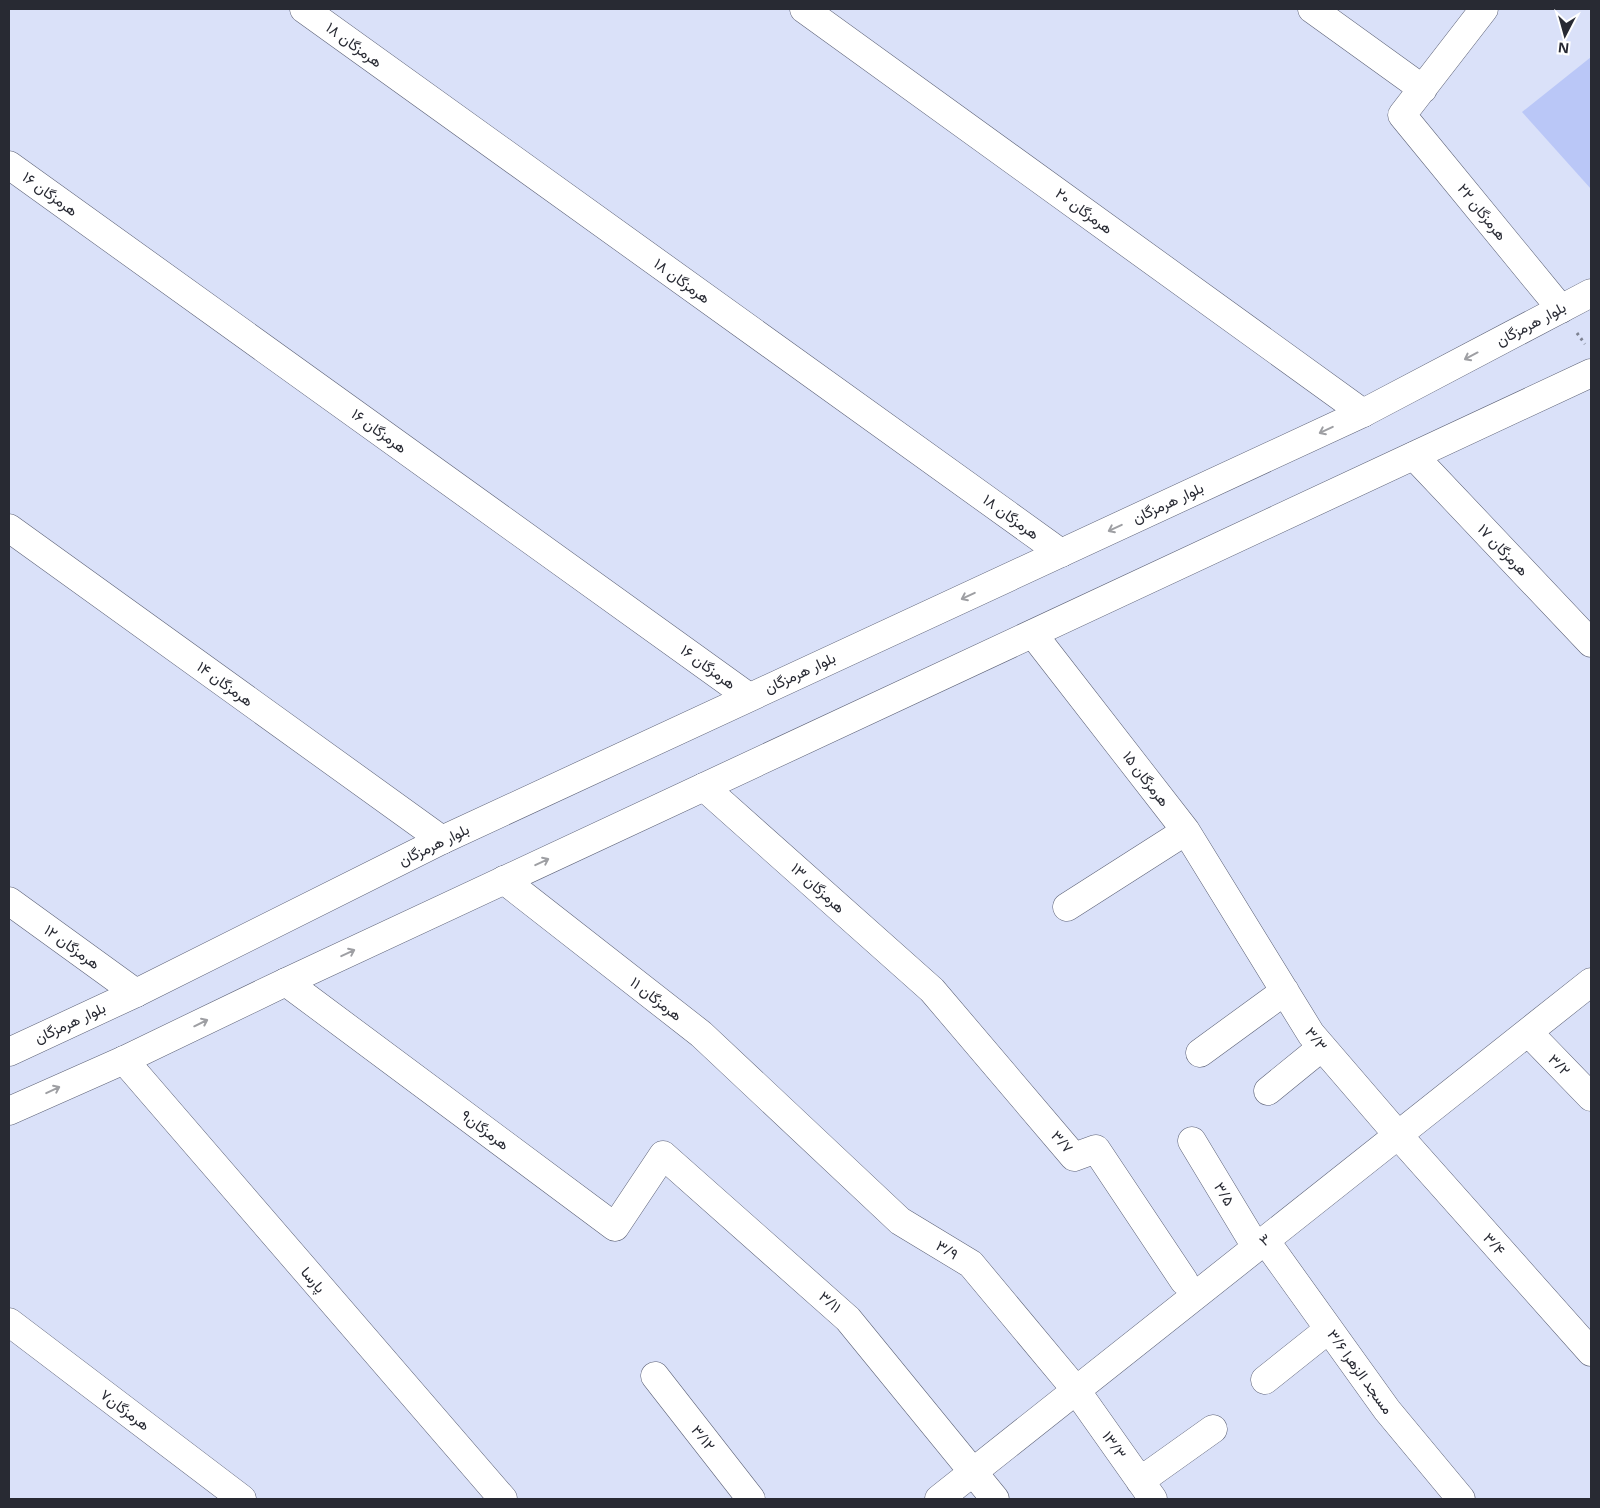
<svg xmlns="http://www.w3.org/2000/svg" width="1600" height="1508" font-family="'Open Sans',Vazirmatn,sans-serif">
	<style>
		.green { fill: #bac7f7 }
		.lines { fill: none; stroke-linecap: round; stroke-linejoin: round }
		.street-casing { stroke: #5c6176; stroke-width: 29 }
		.secondary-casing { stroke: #5c6176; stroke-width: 29 }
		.path { stroke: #7d8292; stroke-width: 3; stroke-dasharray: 2.5 4; stroke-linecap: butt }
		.street { stroke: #fff; stroke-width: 28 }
		.secondary { stroke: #fff; stroke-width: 28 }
		.oneway { stroke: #9e9fa3 }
		.labels { text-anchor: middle; stroke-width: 4; stroke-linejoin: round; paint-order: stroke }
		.street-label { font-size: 15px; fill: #282a33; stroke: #fff }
	</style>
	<rect width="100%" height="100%" fill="#dae1f9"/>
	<path class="green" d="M 1591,57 L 1591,189 L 1522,112 Z"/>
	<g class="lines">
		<defs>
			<path id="street" d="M 304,9 L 1061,553
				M 804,9 L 1363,413
				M 1312,9 L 1423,89
				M 1484,9 L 1402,115 L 1561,309
				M 9,165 L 749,697
				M 1414,456 L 1591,643
				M 9,528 L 442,840
				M 1033,634 L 1186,831 L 1311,1034 L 1398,1135 L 1591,1352
				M 704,787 L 932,990 L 1074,1157 L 1096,1149 L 1184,1281
				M 504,880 L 701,1034 L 900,1221 L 971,1264 L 1076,1390 L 1153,1499
				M 9,901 L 136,993
				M 1067,907 L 1186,831
				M 286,982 L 615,1227 L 663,1155 L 848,1319 L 995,1499
				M 1528,1032 L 1591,1097
				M 1200,1053 L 1285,991
				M 124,1060 L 503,1499
				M 1268,1091 L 1322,1047
				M 1192,1141 L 1256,1247
				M 1265,1240 L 1387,1410 L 1461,1499
				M 9,1322 L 242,1499
				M 655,1376 L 751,1499
				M 1265,1380 L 1329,1329
				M 1140,1481 L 1213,1429
				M 939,1499 L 1591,982"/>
			<path id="secondary" d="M 9,1052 L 136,993 L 442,840 L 1363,413 L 1591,293
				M 9,1111 L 124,1060 L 286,982 L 1591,373"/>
		</defs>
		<use href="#street" class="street-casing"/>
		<use href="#secondary" class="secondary-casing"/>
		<path class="path" d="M 1577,333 L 1585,344"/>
		<use href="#street" class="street"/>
		<use href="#secondary" class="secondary"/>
	</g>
	<defs><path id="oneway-shaft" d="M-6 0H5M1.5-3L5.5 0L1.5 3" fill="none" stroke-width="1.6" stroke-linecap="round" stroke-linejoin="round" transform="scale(1.25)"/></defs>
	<g class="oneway">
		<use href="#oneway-shaft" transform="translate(1471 356) rotate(152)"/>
		<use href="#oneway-shaft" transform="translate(1326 430) rotate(155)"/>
		<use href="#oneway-shaft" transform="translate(1115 528) rotate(155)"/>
		<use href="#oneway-shaft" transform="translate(968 596) rotate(155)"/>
		<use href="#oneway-shaft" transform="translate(542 862) rotate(-25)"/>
		<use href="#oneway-shaft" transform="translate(348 953) rotate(-25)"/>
		<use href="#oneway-shaft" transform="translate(201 1023) rotate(-26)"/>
		<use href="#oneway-shaft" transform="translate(53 1090) rotate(-25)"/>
	</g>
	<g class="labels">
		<g class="street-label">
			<text transform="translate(354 45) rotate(36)" y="5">هرمزگان ۱۸</text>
			<text transform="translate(50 194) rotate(36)" y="5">هرمزگان ۱۶</text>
			<text transform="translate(1084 211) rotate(36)" y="5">هرمزگان ۲۰</text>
			<text transform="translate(1482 212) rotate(51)" y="5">هرمزگان ۲۲</text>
			<text transform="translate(682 281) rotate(36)" y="5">هرمزگان ۱۸</text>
			<text transform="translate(1531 324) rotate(-28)" y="5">بلوار هرمزگان</text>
			<text transform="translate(379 431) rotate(36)" y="5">هرمزگان ۱۶</text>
			<text transform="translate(1168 503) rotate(-25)" y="5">بلوار هرمزگان</text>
			<text transform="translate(1011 517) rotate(36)" y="5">هرمزگان ۱۸</text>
			<text transform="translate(1503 550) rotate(46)" y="5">هرمزگان ۱۷</text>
			<text transform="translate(708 667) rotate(36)" y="5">هرمزگان ۱۶</text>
			<text transform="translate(800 673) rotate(-25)" y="5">بلوار هرمزگان</text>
			<text transform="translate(225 684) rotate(36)" y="5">هرمزگان ۱۴</text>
			<text transform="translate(1146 779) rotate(52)" y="5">هرمزگان ۱۵</text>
			<text transform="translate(434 845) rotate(-26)" y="5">بلوار هرمزگان</text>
			<text transform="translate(818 888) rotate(42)" y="5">هرمزگان ۱۳</text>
			<text transform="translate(72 947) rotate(36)" y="5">هرمزگان ۱۲</text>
			<text transform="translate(656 999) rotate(38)" y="5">هرمزگان ۱۱</text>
			<text transform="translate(70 1023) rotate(-25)" y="5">بلوار هرمزگان</text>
			<text transform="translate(1316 1039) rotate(52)" y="5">۳/۳</text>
			<text transform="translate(1559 1065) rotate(45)" y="5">۳/۲</text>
			<text transform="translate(485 1130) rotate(37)" y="5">هرمزگان۹</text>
			<text transform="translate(1062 1142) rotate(48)" y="5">۳/۷</text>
			<text transform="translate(1224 1194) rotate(59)" y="5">۳/۵</text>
			<text transform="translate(1265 1240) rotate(-38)" y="5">۳</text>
			<text transform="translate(1494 1244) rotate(48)" y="5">۳/۴</text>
			<text transform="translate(947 1250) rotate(31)" y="5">۳/۹</text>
			<text transform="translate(313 1280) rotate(49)" y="5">پارسا</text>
			<text transform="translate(830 1302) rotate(41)" y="5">۳/۱۱</text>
			<text transform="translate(1360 1372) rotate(54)" y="5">مسجد الزهرا ۳/۶</text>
			<text transform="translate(125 1410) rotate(37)" y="5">هرمزگان۷</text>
			<text transform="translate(703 1438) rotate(52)" y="5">۳/۱۲</text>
			<text transform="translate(1114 1445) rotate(55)" y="5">۱۳/۳</text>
		</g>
	</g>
	<rect width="1600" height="1508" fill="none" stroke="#282a33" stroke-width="20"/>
	<g transform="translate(1565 35) rotate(186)" stroke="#ffffff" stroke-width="4" paint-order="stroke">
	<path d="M0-4L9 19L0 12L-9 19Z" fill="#282a33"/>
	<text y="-8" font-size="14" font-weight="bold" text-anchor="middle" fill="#282a33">N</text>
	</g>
</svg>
